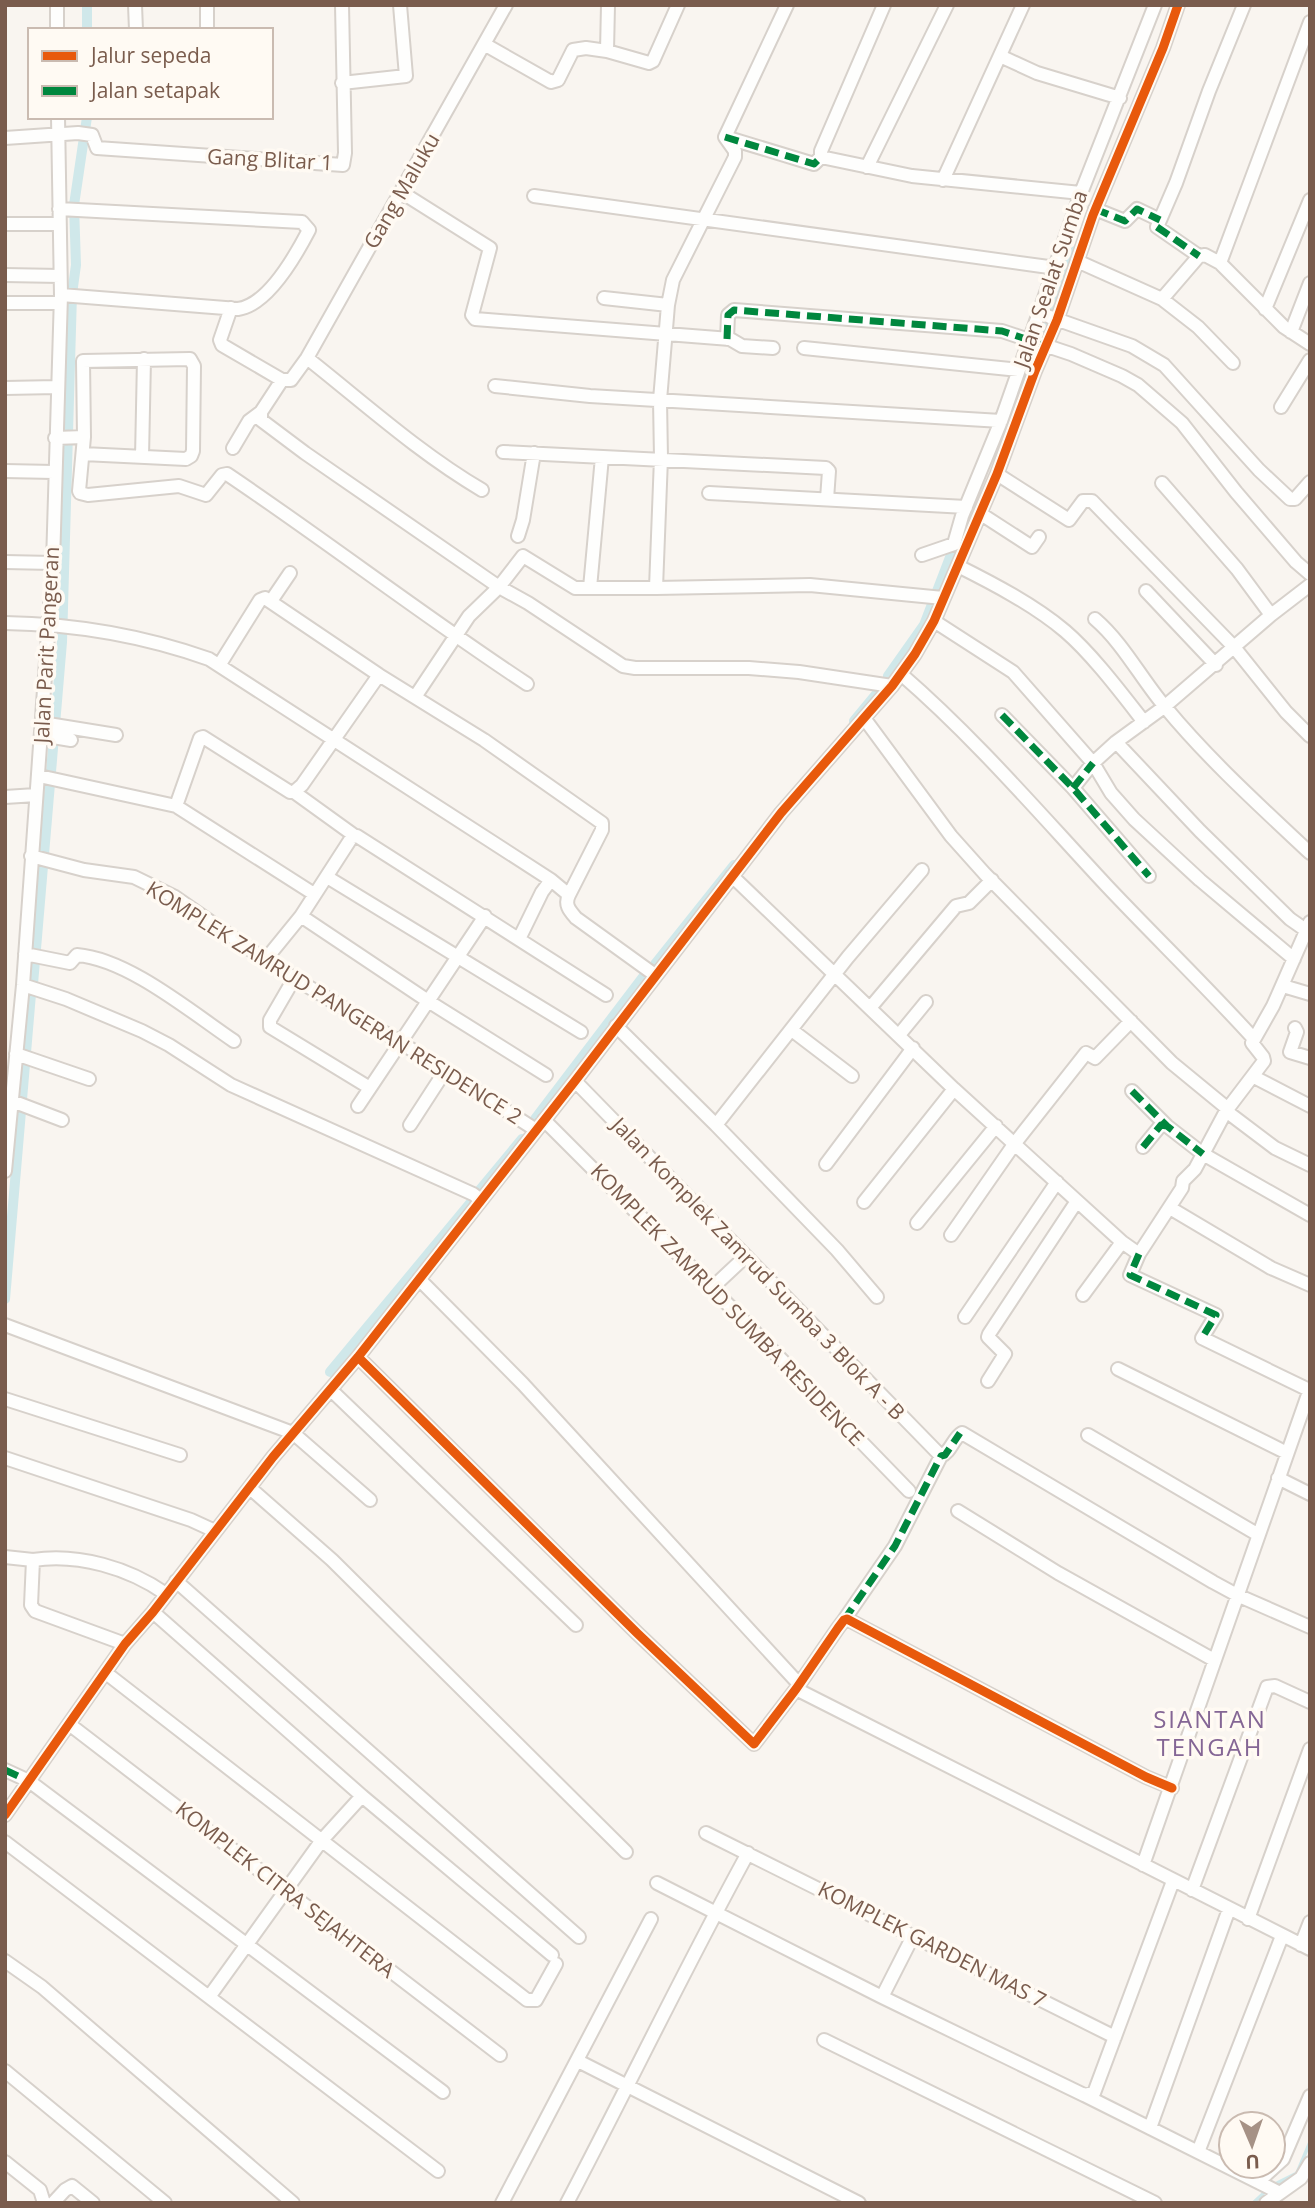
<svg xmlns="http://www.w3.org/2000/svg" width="1315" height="2208" font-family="'Open Sans',sans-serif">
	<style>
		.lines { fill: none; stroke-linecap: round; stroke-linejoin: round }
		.stream { stroke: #d0e8ea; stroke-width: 3.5 }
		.canal { stroke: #d0e8ea; stroke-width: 10 }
		.street-casing { stroke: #d7d1cb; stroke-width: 16 }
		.street { stroke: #fefefd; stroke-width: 12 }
		.quiet { stroke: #00873e; stroke-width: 7; stroke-dasharray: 14 7; stroke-linecap: butt }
		.cycleway-casing { stroke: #fffaf3; stroke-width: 13 }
		.cycleway { stroke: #e8590c; stroke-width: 9 }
		.labels { text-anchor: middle; stroke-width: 7; stroke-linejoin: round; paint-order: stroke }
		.street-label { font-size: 21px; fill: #7a5c4d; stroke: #fffaf3 }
		.quarter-label { font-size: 24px; letter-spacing: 2px; fill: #846695; stroke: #fffaf3 }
	</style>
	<rect width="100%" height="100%" fill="#f9f5f0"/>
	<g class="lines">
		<path class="stream" d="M 1273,2185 L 1297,2173 L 1310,2142
			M 1253,2203 L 1267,2190"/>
		<path class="canal" d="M 87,30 L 87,5
			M 1014,401 L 1075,251
			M 888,676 L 924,625 L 957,539
			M 854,721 L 878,692
			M 655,964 L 734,865
			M 33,984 L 62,642 L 72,294 L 76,265 L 74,205 L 87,117
			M 535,1119 L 643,977
			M 479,1191 L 522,1139
			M 5,1299 L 31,994
			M 330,1372 L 472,1201"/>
		<defs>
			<path id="street" d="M 57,5 L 57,30
				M 135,5 L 136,30
				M 207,5 L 207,30
				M 608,5 L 607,51 L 649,63 L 653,61 L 678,5
				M 787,5 L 725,137 L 735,151 L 735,157 L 673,280 L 668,305 L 660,400 L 661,458 L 656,588 L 810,585 L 943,598
				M 1310,22 L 1220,263 L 1284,327 L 1310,344
				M 484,44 L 551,82 L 558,80 L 573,50 L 586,48 L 607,51
				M 1000,56 L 1037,73 L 1120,98
				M 342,83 L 406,76 L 400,5
				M 725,137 L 814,164 L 821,157 L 821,151 L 884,5
				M 5,138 L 78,133 L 92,135 L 97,148 L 343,165 L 345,153 L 342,5
				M 821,157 L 912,176 L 1081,193
				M 867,167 L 947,5
				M 943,180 L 1023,5
				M 401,192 L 490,248 L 472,315 L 475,319 L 730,339 L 742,346 L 773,348
				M 534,196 L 1056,268
				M 59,209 L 302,222 L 309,230 C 296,255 268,305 238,309 L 61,295
				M 1095,209 L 1125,221 L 1137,209 L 1160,220
				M 5,224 L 59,224
				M 1199,256 L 1157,227 L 1176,183 L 1209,91 L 1244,5
				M 1077,261 L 1162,299 L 1198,327 L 1233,363
				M 5,275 L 60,276
				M 604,298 L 668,305
				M 1162,299 L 1199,256 L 1205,255 L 1220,263
				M 5,303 L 60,303
				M 231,308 L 220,340 L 222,345 L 282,380 L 291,380 L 307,358 L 506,5
				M 1265,309 L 1310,200
				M 1050,317 L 1132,346 L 1164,365 L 1259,470 L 1290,499 L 1295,499 L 1310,482
				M 1291,332 L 1310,283
				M 727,339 L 728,315 L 734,310 L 1002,331 L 1071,354 L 1122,376 L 1138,385 L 1182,423 L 1236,492 L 1296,562 L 1310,574
				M 804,348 L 1019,370
				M 307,358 C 364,403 419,453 482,490
				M 282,380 L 261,412 L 261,420 L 305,453 L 499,587 L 528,603 L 623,666 L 635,668 L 749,668 L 799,672 L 892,686
				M 495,386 L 590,396 L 1001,421
				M 5,388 L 57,387
				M 1281,407 L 1310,360
				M 55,438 L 84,437
				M 233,448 L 249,421 L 261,412
				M 503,452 L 826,468 L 829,471 L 827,499
				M 83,454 L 186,459 L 191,456 L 193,451 L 194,366 L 190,359 L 83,361 L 84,437 L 79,491 L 80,493 L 88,495 L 179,486 L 206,495 L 222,475 L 227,474 C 328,542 425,617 527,684
				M 142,457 L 144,359
				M 5,471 L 54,472
				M 997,474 L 1069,520 L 1083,501 L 1092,501 L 1234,647 L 1286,712 L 1310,736
				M 1162,483 L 1237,569 L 1271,615
				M 709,493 L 966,507
				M 981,514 L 1032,547 L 1039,537
				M 518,536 L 523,520 L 534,453
				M 954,544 L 962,516 L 1001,421 L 1081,193 L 1155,5
				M 922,555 L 954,544
				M 5,562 L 53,563
				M 958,566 C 994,584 1034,605 1065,631 C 1092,654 1122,694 1144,722
				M 590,588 L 602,457
				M 1146,591 L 1216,665
				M 271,601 L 290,573
				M 1095,619 C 1124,644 1141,679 1166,708 C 1209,760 1261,807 1310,853
				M 934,621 L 1013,672 L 1093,763 L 1111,793 L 1134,819 L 1200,880 L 1294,959
				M 5,623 C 74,624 144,636 209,659 L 551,880 L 569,895 C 564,905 570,911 576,918 L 655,975
				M 220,664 L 260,600 L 265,598 L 379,675 L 484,740 L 602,823 L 602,830 L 569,895
				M 901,674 C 976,739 1039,813 1106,885 C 1155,937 1206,986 1254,1039
				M 415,697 L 469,616 L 499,587 L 523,556 L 575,588 L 656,588
				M 1002,715 L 1073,788 L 1149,876
				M 864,718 L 951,836 L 985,874 L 1172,1063 L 1228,1109
				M 42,723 L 116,735
				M 41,735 L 71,740
				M 1116,742 L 1200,831 L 1290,919 L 1310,933
				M 39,776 L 176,806 L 200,738 L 203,737 L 290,792 L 294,792 L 302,785 L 379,675
				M 1073,788 L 1093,763 L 1116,742 L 1164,707 L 1271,615 L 1310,585
				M 294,792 L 355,836
				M 5,797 L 36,795
				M 176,806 L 314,894
				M 31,856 L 84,870 L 134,877 L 175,897 L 274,966 L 400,1042 L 536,1130
				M 732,876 L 954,1089 L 1122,1242 L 1139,1254 L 1182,1188 L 1183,1181 L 1195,1169 L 1226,1111 L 1264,1061 L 1263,1057 L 1252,1043 L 1273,1006 L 1310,922
				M 327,877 L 581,1032
				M 301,916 L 428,1001 L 546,1075
				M 519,939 L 542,892 L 551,880
				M 25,954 L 70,963 L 77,955 C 128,959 191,1012 234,1041
				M 266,959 L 301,916 L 352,837 L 357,836 L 606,995
				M 295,977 L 270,1020 L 270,1027 L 370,1088
				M 23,985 L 66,999 L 142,1031 L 169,1045 L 231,1085 L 473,1194 L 481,1200
				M 1283,986 L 1310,994
				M 870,1008 L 956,906 L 969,903 L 992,880
				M 616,1026 L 716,1125
				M 1295,1028 L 1297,1032 L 1290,1052 L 1310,1058
				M 793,1031 L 852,1076
				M 899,1035 L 926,1002
				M 16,1054 L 89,1079
				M 1254,1077 L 1310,1106
				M 575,1081 L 941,1456
				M 1132,1091 L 1167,1126 L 1203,1154 L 1310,1215
				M 12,1101 L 62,1120
				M 358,1106 L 485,916
				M 1226,1111 L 1275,1148 L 1310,1165
				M 544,1120 L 712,1288 L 909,1491
				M 410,1125 L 445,1071
				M 1143,1147 L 1161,1125 L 1167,1126
				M 826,1164 L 913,1048
				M 5,1171 L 23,985 L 53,563 L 61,295 L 58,117
				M 864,1202 L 954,1089
				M 1170,1208 L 1271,1268 L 1310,1285
				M 917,1223 L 996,1126
				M 951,1235 L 1015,1143 L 1086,1053 L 1095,1058 L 1131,1021
				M 1139,1254 L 1130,1275 L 1216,1315 L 1202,1338 L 1309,1390
				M 419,1279 L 523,1384 L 798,1683
				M 712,1288 L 745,1257
				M 1083,1295 L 1122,1242
				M 877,1297 L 837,1250 L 716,1125 L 848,957 L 922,870
				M 965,1317 L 1057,1182
				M 5,1325 L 293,1433 L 370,1500
				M 358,1357 L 637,1633 L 754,1744 L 796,1689 L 838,1628 L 844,1620 L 847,1619 L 1146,1777 L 1172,1788
				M 1118,1369 L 1287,1453
				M 988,1381 L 1005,1354 L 988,1337 L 989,1334 L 1077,1201
				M 331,1390 L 576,1625
				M 5,1399 L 180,1455
				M 1088,1435 L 1257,1534
				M 5,1458 L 191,1520 L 215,1531
				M 1278,1478 L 1310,1494
				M 250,1488 L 332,1560 L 626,1852
				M 958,1511 L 1058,1573 L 1214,1660
				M 5,1557 L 33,1560 L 31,1605 L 35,1611 L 125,1644
				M 33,1560 C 78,1553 129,1568 166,1594
				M 176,1581 L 579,1937
				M 153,1612 L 362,1796 L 552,1955
				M 844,1620 L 895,1546 L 941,1456 C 951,1452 953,1438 962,1433 L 1213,1582 L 1237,1595 L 1310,1627
				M 106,1673 L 527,2000 L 536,2000 L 556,1964
				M 796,1689 L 1310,1949
				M 69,1724 L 500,2055
				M 5,1770 L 29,1781 L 443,2092
				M 5,1815 L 125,1644 L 153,1612 L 273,1457 L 358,1357 L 575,1081 L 781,813 L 892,686 L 915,654 L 934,621 L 997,474 L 1035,371 L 1057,320 L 1093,215 L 1163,48 L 1178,5
				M 706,1833 L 1115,2037
				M 5,1842 L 438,2171
				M 1143,1865 L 1310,1389
				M 657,1883 L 882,1997 L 1084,2095 L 1094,2093 L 1173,1881
				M 1192,1890 L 1267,1687 L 1275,1686 L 1310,1702
				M 1248,1919 L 1310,1749
				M 1301,1945 L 1310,1922
				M 5,1961 L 42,1987 L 293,2203
				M 209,1997 L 322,1840 L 362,1796
				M 882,1997 L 913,1936
				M 824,2040 L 1155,2203
				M 578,2061 L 859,2203
				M 5,2071 L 165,2203
				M 1084,2095 L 1280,2193
				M 1150,2128 L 1229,1909
				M 1198,2152 L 1282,1936
				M 5,2162 L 40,2190 L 44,2203
				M 1258,2182 L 1283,2159 L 1310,2096
				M 53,2203 L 65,2190 L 72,2186 L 93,2203
				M 502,2203 L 651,1919
				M 567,2203 C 628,2087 685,1968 748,1853
				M 1266,2203 L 1301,2178 L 1310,2163"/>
		</defs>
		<use href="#street" class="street-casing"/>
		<use href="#street" class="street"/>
		<path class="quiet" d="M 725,137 L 814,164 L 821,157
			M 1095,209 L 1125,221 L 1137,209 L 1160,220
			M 1157,227 L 1199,256
			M 727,339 L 728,315 L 734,310 L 1002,331 L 1044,345
			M 1002,715 L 1073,788 L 1149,876
			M 1073,788 L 1093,763
			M 1132,1091 L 1167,1126 L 1203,1154
			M 1143,1147 L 1161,1125 L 1167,1126
			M 1139,1254 L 1130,1275 L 1216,1315 L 1202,1338
			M 844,1620 L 895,1546 L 941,1456 L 945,1455 L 960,1433
			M 5,1770 L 29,1781"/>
		<defs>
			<path id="cycleway" d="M 358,1357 L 637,1633 L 754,1744 L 796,1689 L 838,1628 L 844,1620 L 847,1619 L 1146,1777 L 1172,1788
				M 5,1815 L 125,1644 L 153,1612 L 273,1457 L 358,1357 L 575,1081 L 781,813 L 892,686 L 915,654 L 934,621 L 997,474 L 1035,371 L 1057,320 L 1093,215 L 1163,48 L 1178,5"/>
		</defs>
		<use href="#cycleway" class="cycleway-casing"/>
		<use href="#cycleway" class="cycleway"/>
	</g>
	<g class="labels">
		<g class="street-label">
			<text transform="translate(270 160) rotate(3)" y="7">Gang Blitar 1</text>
			<text transform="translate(402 191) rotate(-60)" y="7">Gang Maluku</text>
			<text transform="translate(1051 279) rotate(-71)" y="7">Jalan Sealat Sumba</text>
			<text transform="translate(47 645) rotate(-87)" y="7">Jalan Parit Pangeran</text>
			<text transform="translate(334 1003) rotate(32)" y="7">KOMPLEK ZAMRUD PANGERAN RESIDENCE 2</text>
			<text transform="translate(758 1269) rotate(46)" y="7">Jalan Komplek Zamrud Sumba 3 Blok A - B</text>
			<text transform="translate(727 1305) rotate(46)" y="7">KOMPLEK ZAMRUD SUMBA RESIDENCE</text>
			<text transform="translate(285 1890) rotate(38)" y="7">KOMPLEK CITRA SEJAHTERA</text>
			<text transform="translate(932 1945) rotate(27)" y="7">KOMPLEK GARDEN MAS 7</text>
		</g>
		<g class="quarter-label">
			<text x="1210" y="1728">SIANTAN<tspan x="1210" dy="28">TENGAH</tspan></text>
		</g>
	</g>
	<rect width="1315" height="2208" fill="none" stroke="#7a5c4d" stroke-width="14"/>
	<rect x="28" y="28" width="245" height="91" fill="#fffaf3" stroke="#cabbb1" stroke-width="2"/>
	<rect x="42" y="51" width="35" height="10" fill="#e8590c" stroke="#cabbb1" stroke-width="2"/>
	<text x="91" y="63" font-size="21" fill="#7a5c4d">Jalur sepeda</text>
	<rect x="42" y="86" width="35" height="10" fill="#00873e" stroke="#cabbb1" stroke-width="2"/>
	<text x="91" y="98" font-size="21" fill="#7a5c4d">Jalan setapak</text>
	<g transform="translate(1252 2145) rotate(178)"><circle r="33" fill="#fffaf3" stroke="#cabbb1" stroke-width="2"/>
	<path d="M0-5L12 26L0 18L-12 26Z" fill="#a69286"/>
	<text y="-10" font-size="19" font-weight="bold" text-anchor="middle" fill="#7a5c4d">U</text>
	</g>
</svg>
